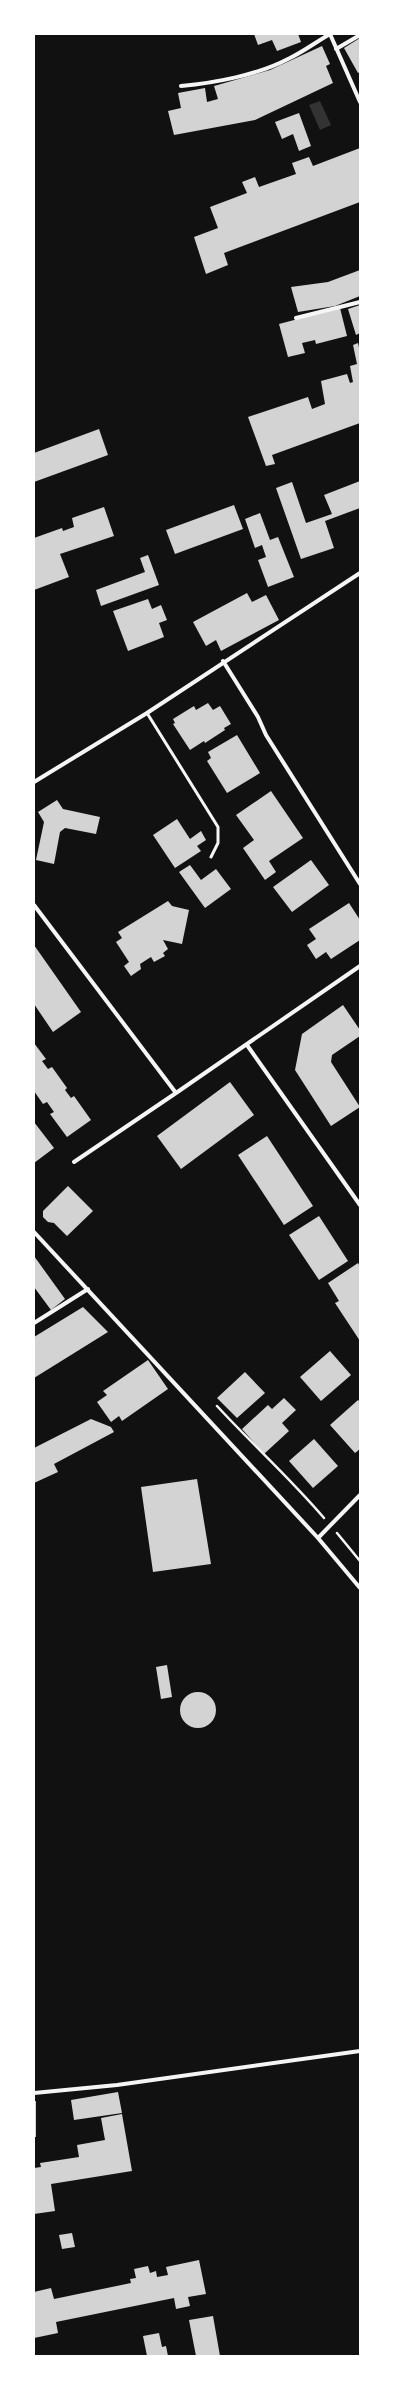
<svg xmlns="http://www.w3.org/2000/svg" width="394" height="2390" font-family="Mulish,sans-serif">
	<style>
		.water { fill: #333 }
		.building { fill: #d3d3d3 }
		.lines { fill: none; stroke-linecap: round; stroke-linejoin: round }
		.path { stroke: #f5f5f5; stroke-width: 2.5 }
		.service { stroke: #f5f5f5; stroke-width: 3 }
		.minor { stroke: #f5f5f5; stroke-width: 4 }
	</style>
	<rect width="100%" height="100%" fill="#111"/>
	<path class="water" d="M 320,101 L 331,125 L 320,130 L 309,105 Z"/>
	<path class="building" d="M 254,34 L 298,34 L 301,42 L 277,51 L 272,40 L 258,45 Z
		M 360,38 L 360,72 L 358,73 L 344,48 Z
		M 322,46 L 330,64 L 326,66 L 333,83 L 255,120 L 174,135 L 168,111 L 181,108 L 178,93 L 205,88 L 207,102 L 218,99 L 214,86 L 270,70 Z
		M 299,113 L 311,146 L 299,151 L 293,134 L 282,139 L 275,122 Z
		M 360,148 L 360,202 L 224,253 L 228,265 L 206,274 L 194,237 L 218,228 L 210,207 L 247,193 L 242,182 L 255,177 L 259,187 L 296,174 L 292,163 L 309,157 L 313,166 Z
		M 360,270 L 360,296 L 335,306 L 298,312 L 291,287 L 328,282 Z
		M 360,305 L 360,333 L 356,335 L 348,309 Z
		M 340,308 L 347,336 L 316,344 L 315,340 L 302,343 L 305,353 L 288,357 L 279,324 Z
		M 358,343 L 360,352 L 360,423 L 272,455 L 275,464 L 266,466 L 248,417 L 308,397 L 312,409 L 325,404 L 321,381 L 347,374 L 350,383 L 353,382 L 350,366 L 357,364 L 353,345 Z
		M 99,429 L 108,455 L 34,482 L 34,453 Z
		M 360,481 L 360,508 L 325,521 L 334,548 L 301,559 L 276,488 L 292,482 L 306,523 L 332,514 L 324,495 Z
		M 234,505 L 243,529 L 175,554 L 166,530 Z
		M 104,507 L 114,536 L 60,554 L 69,577 L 34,590 L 34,538 L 62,528 L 63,531 L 74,527 L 72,518 Z
		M 260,513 L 270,540 L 278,537 L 294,577 L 268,587 L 258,560 L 266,557 L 262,545 L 255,548 L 245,519 Z
		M 148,555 L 159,585 L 101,606 L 96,590 L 145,572 L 140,558 Z
		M 247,593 L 252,602 L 266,595 L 279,620 L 221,651 L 216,640 L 206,646 L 193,622 Z
		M 148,599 L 152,609 L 161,605 L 167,620 L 159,623 L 164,637 L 128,651 L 113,611 Z
		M 208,703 L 213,710 L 220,706 L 231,724 L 224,728 L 225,730 L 205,743 L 204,741 L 190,750 L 173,724 L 175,723 L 173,719 L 194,706 L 196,710 Z
		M 237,735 L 260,773 L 227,793 L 207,761 L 211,758 L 208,752 Z
		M 271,791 L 303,838 L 269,861 L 276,872 L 265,880 L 243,848 L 254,840 L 236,815 Z
		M 57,800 L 63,809 L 100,817 L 96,834 L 65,828 L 60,832 L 54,864 L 36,860 L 44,822 L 38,812 Z
		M 177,819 L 190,839 L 201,831 L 206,840 L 197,846 L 201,851 L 175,868 L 153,835 Z
		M 311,860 L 329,885 L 292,912 L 273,887 Z
		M 190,865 L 201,880 L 216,869 L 231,889 L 205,908 L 179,872 Z
		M 168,901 L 172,906 L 189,910 L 182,944 L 163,940 L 168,949 L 163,953 L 165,956 L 154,962 L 151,957 L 140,964 L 141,969 L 131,976 L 124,966 L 129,962 L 116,942 L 122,938 L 118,932 Z
		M 349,903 L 360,920 L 360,940 L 331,959 L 326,952 L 316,959 L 307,945 L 316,939 L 309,929 Z
		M 34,945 L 81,1012 L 53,1032 L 34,1004 Z
		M 343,1005 L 360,1030 L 360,1036 L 332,1055 L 331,1062 L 360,1107 L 331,1126 L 295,1070 L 302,1034 Z
		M 34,1043 L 46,1059 L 42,1061 L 48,1069 L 52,1067 L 67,1088 L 65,1090 L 71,1098 L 74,1096 L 91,1120 L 67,1137 L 50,1114 L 54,1112 L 47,1102 L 43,1104 L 34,1091 Z
		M 230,1082 L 254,1115 L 181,1169 L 157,1136 Z
		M 34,1122 L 54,1148 L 34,1163 Z
		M 267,1136 L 313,1206 L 284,1225 L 238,1155 Z
		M 68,1186 L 93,1211 L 67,1236 L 54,1223 L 48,1222 L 43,1217 L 43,1211 Z
		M 319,1216 L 348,1261 L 319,1280 L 289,1235 Z
		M 34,1256 L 65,1299 L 51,1310 L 34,1287 Z
		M 358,1263 L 360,1267 L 360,1341 L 335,1303 L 339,1301 L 328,1283 Z
		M 83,1307 L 108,1332 L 34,1378 L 34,1337 Z
		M 330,1351 L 351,1375 L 321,1401 L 300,1377 Z
		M 148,1360 L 168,1389 L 122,1421 L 119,1416 L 111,1422 L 97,1402 L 107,1395 L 103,1391 Z
		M 245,1372 L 265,1393 L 237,1418 L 217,1398 Z
		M 284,1398 L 296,1410 L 282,1423 L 289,1431 L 264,1454 L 242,1429 L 268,1405 L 272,1409 Z
		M 358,1400 L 360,1402 L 360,1449 L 355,1453 L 330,1425 Z
		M 91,1419 L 111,1427 L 114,1432 L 54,1464 L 58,1472 L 34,1483 L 34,1448 Z
		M 314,1439 L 338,1466 L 313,1488 L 289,1461 Z
		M 197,1479 L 211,1564 L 153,1572 L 141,1487 Z
		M 167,1665 L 172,1697 L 161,1699 L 156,1667 Z
		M180 1710a18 18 0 1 1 36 0a18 18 0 1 1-36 0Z
		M 118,2092 L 122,2113 L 74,2120 L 71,2100 Z
		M 34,2101 L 36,2101 L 36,2137 L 34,2137 Z
		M 122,2114 L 132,2171 L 51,2184 L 55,2211 L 34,2214 L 34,2168 L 41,2167 L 40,2163 L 79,2157 L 77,2145 L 105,2140 L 101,2118 Z
		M 72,2233 L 75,2247 L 62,2249 L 59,2235 Z
		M 199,2260 L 206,2294 L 188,2297 L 190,2306 L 176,2309 L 174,2298 L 56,2322 L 58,2333 L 34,2338 L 34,2292 L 51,2288 L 54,2299 L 131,2283 L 130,2279 L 136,2278 L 134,2269 L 148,2266 L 150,2273 L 156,2271 L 157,2277 L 168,2275 L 166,2267 Z
		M 213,2316 L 220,2356 L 196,2356 L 189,2320 Z
		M 159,2333 L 162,2347 L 166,2346 L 168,2356 L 147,2356 L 143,2336 Z"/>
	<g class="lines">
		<path class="path" d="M 217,1406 C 252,1444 290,1478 324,1518
			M 337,1533 L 360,1561"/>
		<path class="service" d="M 147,713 L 218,827 L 218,843 L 211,857"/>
		<path class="minor" d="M 336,49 L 360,35
			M 181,86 C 214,83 258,75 288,59 C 303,52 316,42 330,34 L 360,102
			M 296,318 L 360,302
			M 223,661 L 258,717 L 266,735 L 360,884
			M 34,782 L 147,713 L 360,573
			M 34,905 L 176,1093 L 360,966
			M 247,1045 L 360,1205
			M 74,1162 L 176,1093
			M 34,1232 L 318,1538 L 360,1588
			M 34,1323 L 88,1289
			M 318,1538 L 360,1495
			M 34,2093 L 117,2085 L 360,2051"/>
	</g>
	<rect width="394" height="2390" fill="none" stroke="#ffffff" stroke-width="70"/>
</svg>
